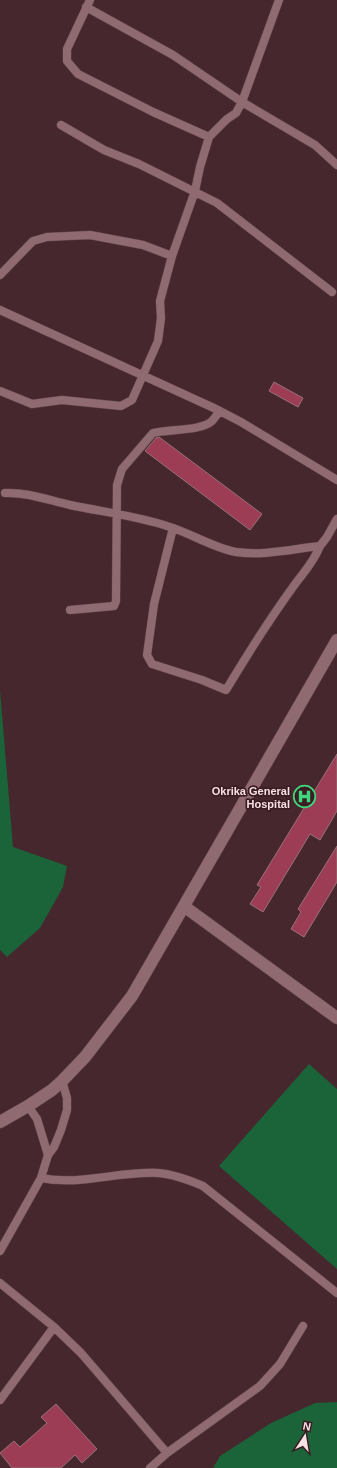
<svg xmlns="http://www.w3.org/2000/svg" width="337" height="1468" font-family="Helvetica,sans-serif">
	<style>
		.green { fill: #1b6338 }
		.building { fill: #9c3d55; stroke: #977278 }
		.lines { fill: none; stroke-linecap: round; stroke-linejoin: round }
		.service-casing { stroke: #60464b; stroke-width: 9 }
		.minor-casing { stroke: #60464b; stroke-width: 13 }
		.tertiary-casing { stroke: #60464b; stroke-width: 13 }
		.service { stroke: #8f6a70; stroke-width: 8 }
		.minor { stroke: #8f6a70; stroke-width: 12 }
		.tertiary { stroke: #8f6a70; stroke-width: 12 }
		.labels { text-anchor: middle; stroke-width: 3.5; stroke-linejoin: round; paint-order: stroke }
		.poi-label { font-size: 11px; font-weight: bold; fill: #f7e1e4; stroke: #3b1d23; text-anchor: end }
	</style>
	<rect width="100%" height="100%" fill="#46272d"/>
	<path class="green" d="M 0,690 L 13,847 L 67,866 L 63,887 L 40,928 L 7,957 L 0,950 Z
		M 309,1064 L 337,1089 L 337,1269 L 219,1166 Z
		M 337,1402 L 337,1468 L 213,1468 L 220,1456 L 271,1423 L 315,1403 Z"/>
	<path class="building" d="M 274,382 L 303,398 L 298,407 L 269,391 Z
		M 159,437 L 262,514 L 250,530 L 145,451 L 156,438 Z
		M 337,754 L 337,811 L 320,840 L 310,834 L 263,912 L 250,904 L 261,887 L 257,885 Z
		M 337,846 L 337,882 L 304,937 L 291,929 L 301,912 L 298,909 Z
		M 56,1404 L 97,1449 L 82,1463 L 75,1455 L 61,1468 L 12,1468 L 0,1453 L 14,1441 L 20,1447 L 47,1423 L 41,1417 Z"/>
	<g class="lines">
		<defs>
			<path id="service" d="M 90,0 L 67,49 L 67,61 L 78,74 L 153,112 L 209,137
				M 86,7 L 173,55 L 242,102 L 315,145 L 337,165
				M 61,125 L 104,150 L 139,164 L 217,203 L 332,292
				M 0,275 L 33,241 L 47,237 L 90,235 L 143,245 L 172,256
				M 0,310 L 216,409 L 241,422 L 337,480
				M 0,391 L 32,404 L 62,400 L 121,406 L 132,400 L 158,341 L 161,318 L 160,301 L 172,256 L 195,191 L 200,167 L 209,137 L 227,119 L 236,113 L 242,102 L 279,0
				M 5,493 C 27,492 48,500 70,505 C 103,512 138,516 170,527 C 192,534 214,548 236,552 C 263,556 293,549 320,546 L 327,537 L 337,519
				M 173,528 L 154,604 L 147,655 L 152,664 L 202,680 L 226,690 C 247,655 269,620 293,587 C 303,573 314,562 320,546
				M 70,610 L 114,606 L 116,601 L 117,485 L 122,469 L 153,433 C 168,429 202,431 212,421 C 215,418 217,414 220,411
				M 28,1106 L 37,1119 L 48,1155
				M 41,1178 C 79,1186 119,1171 158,1173 C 174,1174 189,1180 203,1186 L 337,1293
				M 0,1251 L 41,1178 L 48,1155 L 54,1147 L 61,1130 L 67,1110 L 67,1098 L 62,1081
				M 0,1283 L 54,1327 L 81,1353 L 167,1453
				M 0,1400 L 54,1327
				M 150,1468 L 167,1453 L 260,1386 L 280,1364 L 303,1326"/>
			<path id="minor" d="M 185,907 L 337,1018"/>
			<path id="tertiary" d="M 0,1122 L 28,1106 L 52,1090 L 62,1081 L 85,1057 L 132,996 L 337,640"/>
		</defs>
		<use href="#service" class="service-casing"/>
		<use href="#minor" class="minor-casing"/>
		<use href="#tertiary" class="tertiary-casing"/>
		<use href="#service" class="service"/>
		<use href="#minor" class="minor"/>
		<use href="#tertiary" class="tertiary"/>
	</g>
	<defs>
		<symbol id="hospital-ring" viewBox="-11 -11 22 22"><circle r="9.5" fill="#3b1d23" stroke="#3fd77d" stroke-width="1.5"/><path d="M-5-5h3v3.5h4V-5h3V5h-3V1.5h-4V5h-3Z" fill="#3fd77d"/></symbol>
	</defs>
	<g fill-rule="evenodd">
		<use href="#hospital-ring" x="292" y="784" width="25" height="25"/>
	</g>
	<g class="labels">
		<g class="poi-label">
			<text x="290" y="795">Okrika General<tspan x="290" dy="13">Hospital</tspan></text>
		</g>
	</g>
	<g transform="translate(305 1436) rotate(12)" stroke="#3b1d23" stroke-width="3" paint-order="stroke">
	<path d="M0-3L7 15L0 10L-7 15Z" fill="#f7e1e4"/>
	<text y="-6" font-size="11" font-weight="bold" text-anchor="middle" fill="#f7e1e4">N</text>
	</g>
</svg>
